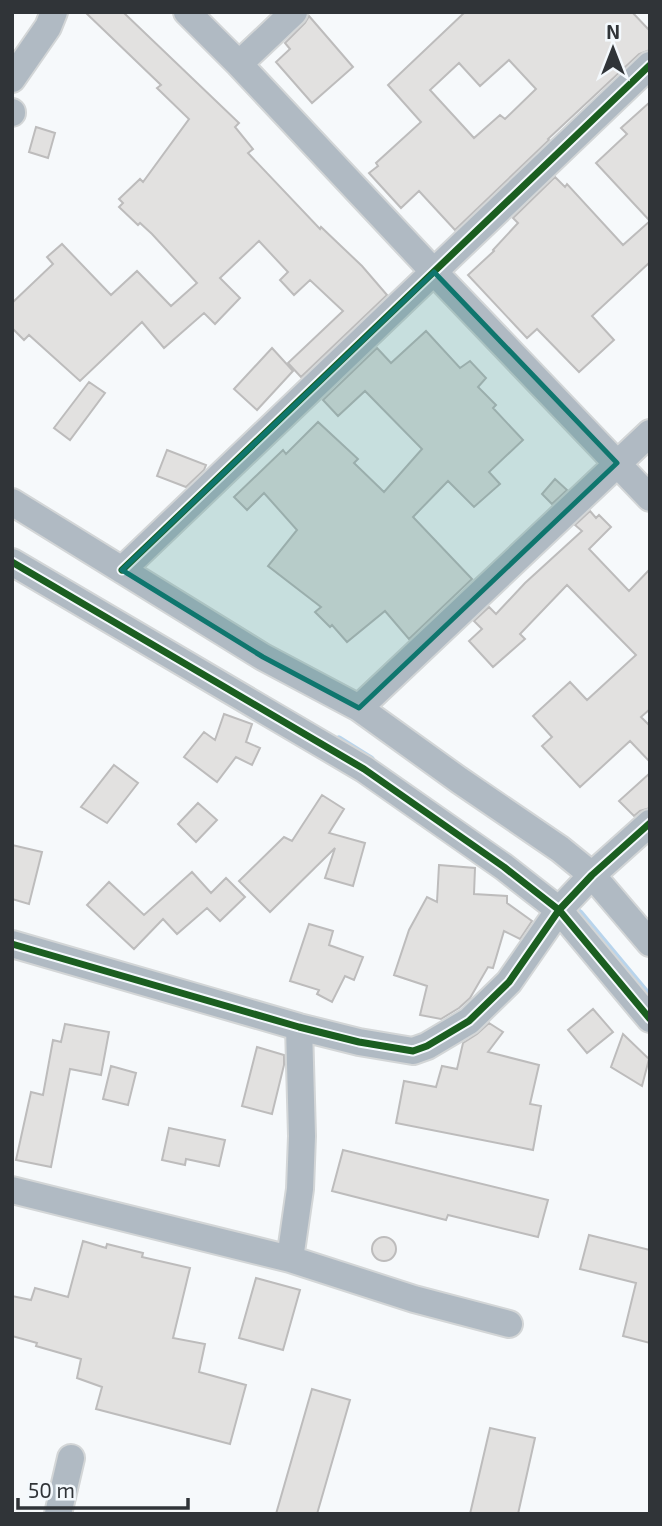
<svg xmlns="http://www.w3.org/2000/svg" width="662" height="1526" font-family="'Exo 2',sans-serif">
	<style>
		.lines { fill: none; stroke-linecap: round; stroke-linejoin: round }
		.stream { stroke: #b8d4ec; stroke-width: 7 }
		.building { fill: #e2e1e0; stroke: #bdbcbc; stroke-width: 2; fill-rule: evenodd }
		.street-casing { stroke: #d3d6d7; stroke-width: 30 }
		.street { stroke: #b0bac3; stroke-width: 26 }
		.cycleway-casing { stroke: #f4f9fd; stroke-width: 11 }
		.cycleway { stroke: #1b5e20; stroke-width: 7 }
		.marked { fill: #0f766e; fill-opacity: 0.2; stroke: #0f766e; stroke-width: 5; stroke-linejoin: round }
	</style>
	<rect width="100%" height="100%" fill="#f6f9fb"/>
	<g class="lines">
		<path class="stream" d="M 339,739 L 371,759
			M 569,905 L 580,913 L 650,997"/>
	</g>
	<path class="building" d="M 85,12 L 123,12 L 239,123 L 235,127 L 253,149 L 248,153 L 320,229 L 321,227 L 362,266 L 387,295 L 301,377 L 288,363 L 343,311 L 310,280 L 294,295 L 280,280 L 288,272 L 259,241 L 220,278 L 240,298 L 215,324 L 204,313 L 164,348 L 142,322 L 80,381 L 29,335 L 24,340 L 12,328 L 12,303 L 53,264 L 47,257 L 62,244 L 111,295 L 137,271 L 171,306 L 197,283 L 152,234 L 140,223 L 138,225 L 119,207 L 123,203 L 119,199 L 140,179 L 143,182 L 189,119 L 157,88 L 161,85 Z
		M 465,12 L 632,12 L 650,31 L 650,50 L 639,54 L 548,139 L 549,140 L 455,230 L 419,191 L 401,208 L 369,173 L 378,166 L 376,163 L 421,122 L 388,85 ZM 509,60 L 536,89 L 505,119 L 500,115 L 474,138 L 430,90 L 459,63 L 480,86 Z
		M 309,16 L 353,67 L 312,103 L 276,62 L 290,49 L 285,43 L 305,23 Z
		M 650,102 L 650,262 L 592,316 L 614,340 L 579,372 L 537,329 L 527,338 L 468,275 L 494,251 L 493,250 L 518,223 L 513,218 L 555,177 L 565,187 L 567,184 L 623,245 L 650,221 L 596,163 L 627,134 L 621,128 Z
		M 36,127 L 55,133 L 48,158 L 29,152 Z
		M 426,331 L 460,368 L 470,361 L 486,378 L 478,387 L 496,405 L 493,408 L 523,440 L 489,472 L 500,484 L 474,507 L 448,481 L 413,517 L 472,579 L 409,639 L 385,611 L 347,642 L 332,625 L 330,627 L 315,612 L 321,607 L 268,566 L 297,530 L 264,493 L 247,510 L 234,497 L 283,450 L 286,454 L 318,422 L 358,459 L 354,463 L 384,492 L 422,449 L 365,391 L 338,416 L 323,400 L 377,348 L 391,363 Z
		M 272,348 L 293,371 L 257,410 L 234,389 Z
		M 89,382 L 105,393 L 70,440 L 54,428 Z
		M 167,450 L 206,465 L 204,470 L 186,487 L 157,476 Z
		M 555,479 L 567,490 L 552,504 L 542,494 Z
		M 590,511 L 596,518 L 599,515 L 611,527 L 589,549 L 629,591 L 650,569 L 650,709 L 641,717 L 650,726 L 650,762 L 630,741 L 580,787 L 542,746 L 552,737 L 533,716 L 570,682 L 587,700 L 636,655 L 567,585 L 520,634 L 525,639 L 493,667 L 469,641 L 482,629 L 474,621 L 489,607 L 496,614 L 525,583 L 582,531 L 575,525 Z
		M 224,714 L 252,724 L 246,742 L 260,748 L 252,765 L 236,757 L 217,782 L 184,757 L 204,732 L 215,740 Z
		M 114,765 L 138,783 L 107,823 L 81,807 Z
		M 650,773 L 650,808 L 640,811 L 634,816 L 619,801 Z
		M 322,795 L 344,809 L 329,833 L 365,843 L 353,886 L 325,878 L 335,848 L 270,912 L 239,881 L 284,837 L 292,841 Z
		M 198,803 L 217,820 L 196,842 L 178,824 Z
		M 12,845 L 42,852 L 29,904 L 12,899 Z
		M 439,865 L 475,868 L 474,894 L 507,896 L 507,903 L 532,921 L 520,939 L 504,931 L 493,968 L 488,967 L 470,998 L 459,1008 L 441,1019 L 420,1015 L 427,986 L 394,975 L 409,930 L 427,897 L 437,902 Z
		M 192,872 L 211,893 L 226,878 L 245,897 L 220,921 L 207,908 L 177,934 L 163,919 L 134,949 L 87,905 L 109,882 L 144,915 Z
		M 309,924 L 333,931 L 329,945 L 363,957 L 354,980 L 345,976 L 332,1002 L 317,994 L 319,990 L 290,981 Z
		M 593,1009 L 613,1032 L 587,1053 L 568,1030 Z
		M 489,1023 L 503,1032 L 488,1052 L 539,1065 L 530,1104 L 541,1106 L 533,1150 L 396,1123 L 404,1081 L 436,1087 L 442,1066 L 457,1069 L 463,1043 L 477,1034 Z
		M 65,1024 L 109,1032 L 101,1075 L 70,1069 L 51,1167 L 16,1160 L 31,1092 L 43,1095 L 53,1040 L 61,1042 Z
		M 623,1034 L 649,1059 L 642,1086 L 611,1067 Z
		M 257,1047 L 284,1055 L 284,1065 L 272,1114 L 242,1106 Z
		M 111,1066 L 136,1073 L 128,1105 L 103,1099 Z
		M 169,1128 L 225,1140 L 219,1166 L 186,1159 L 185,1165 L 162,1160 Z
		M 343,1150 L 548,1200 L 538,1237 L 448,1215 L 446,1220 L 332,1191 Z
		M 589,1235 L 650,1250 L 650,1343 L 623,1336 L 636,1283 L 580,1269 Z
		M372 1249a12 12 0 1 1 24 0a12 12 0 1 1-24 0Z
		M 83,1241 L 106,1248 L 107,1244 L 143,1253 L 142,1257 L 190,1268 L 173,1338 L 205,1344 L 199,1372 L 246,1385 L 230,1444 L 96,1409 L 102,1387 L 77,1378 L 81,1359 L 36,1346 L 37,1343 L 12,1336 L 12,1296 L 31,1300 L 35,1288 L 68,1297 Z
		M 256,1278 L 300,1290 L 283,1350 L 239,1338 Z
		M 312,1389 L 350,1400 L 317,1514 L 276,1514 Z
		M 490,1428 L 535,1438 L 518,1514 L 470,1514 Z"/>
	<g class="lines">
		<defs>
			<path id="street" d="M 187,12 L 239,64 L 434,272 L 650,498
				M 239,64 L 294,12
				M 12,79 L 48,27 L 54,12
				M 12,112 L 12,113
				M 12,502 L 263,657 L 359,708 L 459,780 L 560,849 L 592,875 L 650,943
				M 12,562 L 364,769 L 504,867 L 559,910 L 650,1019
				M 122,570 L 650,65
				M 359,708 L 650,433
				M 12,944 L 299,1027 L 359,1042 L 413,1051 L 427,1046 L 469,1021 L 509,982 L 559,910 L 592,875 L 650,823
				M 12,1190 L 290,1259 L 414,1299 L 509,1324
				M 290,1259 L 300,1189 L 302,1136 L 299,1027
				M 58,1514 L 71,1458"/>
		</defs>
		<use href="#street" class="street-casing"/>
		<use href="#street" class="street"/>
		<defs>
			<path id="cycleway" d="M 12,562 L 364,769 L 504,867 L 559,910 L 650,1019
				M 122,570 L 650,65
				M 12,944 L 299,1027 L 359,1042 L 413,1051 L 427,1046 L 469,1021 L 509,982 L 559,910 L 592,875 L 650,823"/>
		</defs>
		<use href="#cycleway" class="cycleway-casing"/>
		<use href="#cycleway" class="cycleway"/>
	</g>
	<path class="marked" d="M 434,272 L 617,463 L 359,708 L 263,657 L 122,570 Z"/>
	<rect width="662" height="1526" fill="none" stroke="#303438" stroke-width="28"/>
	<g transform="translate(613 49)" stroke="#f4f9fd" stroke-width="5" paint-order="stroke">
	<path d="M0-5L12 26L0 18L-12 26Z" fill="#303438"/>
	<text y="-10" font-size="19" font-weight="bold" text-anchor="middle" fill="#303438">N</text>
	</g>
	<path d="M18 1498v10h170v-10" fill="none" stroke="#303438" stroke-width="3.5"/>
	<text x="28" y="1498" font-size="21" fill="#303438" stroke="#f4f9fd" stroke-width="5" paint-order="stroke">50 m</text>
</svg>
